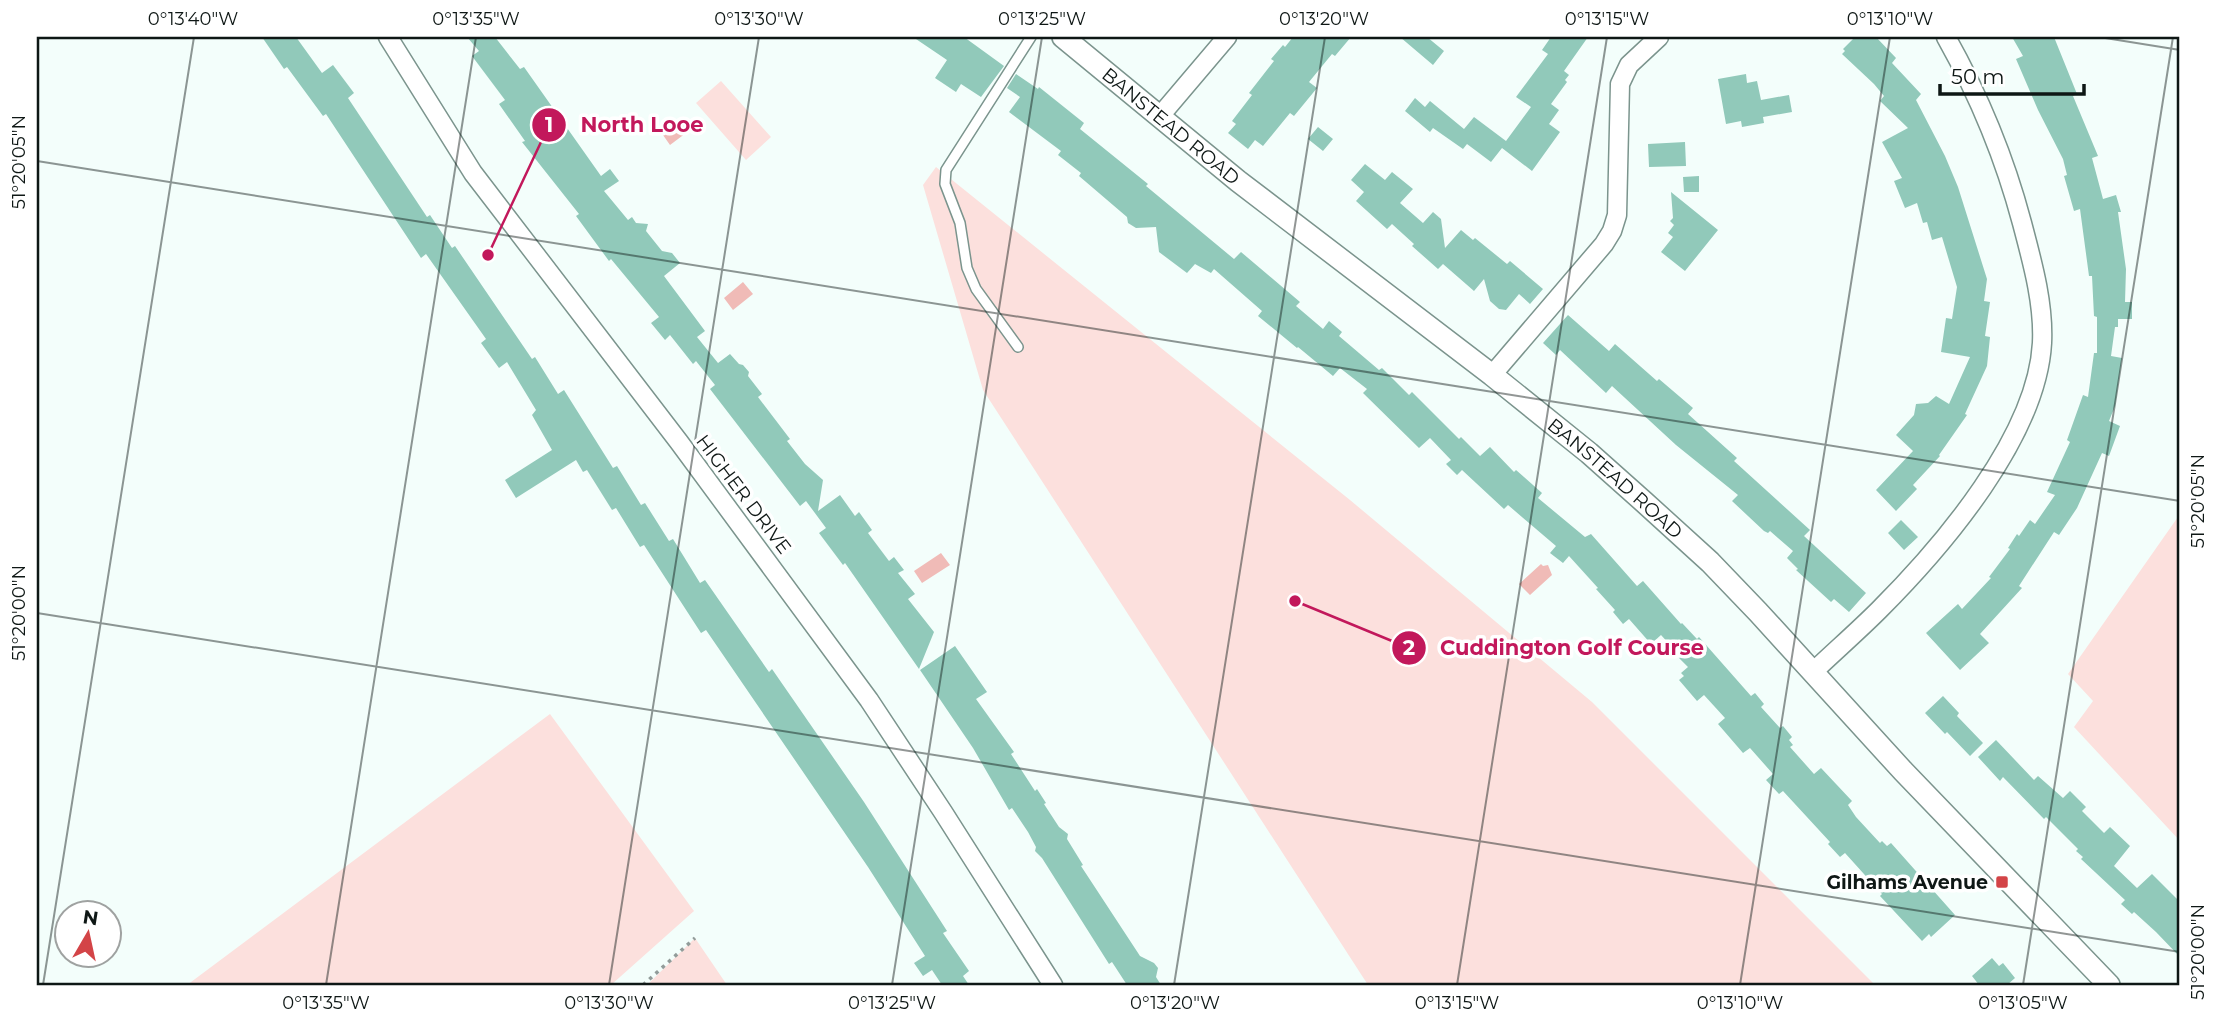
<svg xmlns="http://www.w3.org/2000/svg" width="2217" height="1022" font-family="Montserrat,sans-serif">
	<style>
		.green { fill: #fce0dd }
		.water { fill: #f0bbb7 }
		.building { fill: #91c9ba }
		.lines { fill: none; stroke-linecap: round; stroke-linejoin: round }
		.service-casing { stroke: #7b948d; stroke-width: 12 }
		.minor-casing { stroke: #7b948d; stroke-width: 21 }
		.tertiary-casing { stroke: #7b948d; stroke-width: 24 }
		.path { stroke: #929c9a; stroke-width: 3.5; stroke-dasharray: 3.5 5; stroke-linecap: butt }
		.service { stroke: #fff; stroke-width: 9 }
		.minor { stroke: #fff; stroke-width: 18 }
		.tertiary { stroke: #fff; stroke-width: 21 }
		.ticks { fill: none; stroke: #0e1715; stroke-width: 2; stroke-opacity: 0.45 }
		.poi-dot { fill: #d34447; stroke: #fff; stroke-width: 2.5 }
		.labels { text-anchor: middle; stroke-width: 7; stroke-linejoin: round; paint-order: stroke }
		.street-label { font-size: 19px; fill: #0e1715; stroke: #fff }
		.poi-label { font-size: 19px; font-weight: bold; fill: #0e1715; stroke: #fff; text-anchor: end }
		.leader { fill: none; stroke: #c2185b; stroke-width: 2.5 }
		.callout-dot { fill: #c2185b; stroke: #fff; stroke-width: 2.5 }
		.mark-label { font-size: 21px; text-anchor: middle; font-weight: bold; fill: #fff }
		.callout-label { font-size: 21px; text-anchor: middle; font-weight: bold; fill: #c2185b; stroke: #fff; stroke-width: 7; stroke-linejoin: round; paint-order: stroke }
		.neatline { fill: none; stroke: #0e1715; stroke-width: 2.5 }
		.ticks-label { font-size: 18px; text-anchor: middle; fill: #0e1715 }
	</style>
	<rect width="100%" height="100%" fill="#f3fefb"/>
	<path class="green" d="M 721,81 L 771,137 L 746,160 L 696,103 Z
		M 936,167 L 1350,500 L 1592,702 L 1875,985 L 1368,985 L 983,390 L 923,185 Z
		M 2180,514 L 2180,841 L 2074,727 L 2093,701 L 2068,674 Z
		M 550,714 L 694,911 L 611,985 L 187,985 Z
		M 695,938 L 727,985 L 647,985 Z"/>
	<path class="water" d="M 682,120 L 690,130 L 670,145 L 663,135 Z
		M 743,282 L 753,294 L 733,310 L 724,298 Z
		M 941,553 L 950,565 L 922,583 L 914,571 Z
		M 1541,564 L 1543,566 L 1548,565 L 1552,575 L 1530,595 L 1519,584 Z"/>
	<path class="building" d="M 262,37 L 296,37 L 322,73 L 333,65 L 354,93 L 348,98 L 427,217 L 430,215 L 452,248 L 455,246 L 532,359 L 535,357 L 558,394 L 564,390 L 613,468 L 617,466 L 641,505 L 645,503 L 669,541 L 673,539 L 700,583 L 705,580 L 769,672 L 772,669 L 864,802 L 947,931 L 943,933 L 969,971 L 963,976 L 969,985 L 942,985 L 932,970 L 923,976 L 914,963 L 925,956 L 868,867 L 706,630 L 701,633 L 644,545 L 640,547 L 616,508 L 612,510 L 587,470 L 583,472 L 576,460 L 516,498 L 505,480 L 552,450 L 532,415 L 536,410 L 507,362 L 499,368 L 481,343 L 486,339 L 426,254 L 421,258 L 326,114 L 323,116 L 287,67 L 284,69 Z
		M 467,37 L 495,37 L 520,69 L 524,67 L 601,176 L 610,169 L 619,181 L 604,191 L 628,220 L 632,217 L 636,223 L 648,224 L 646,231 L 662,251 L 672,253 L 680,263 L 664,276 L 705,331 L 697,337 L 718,363 L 730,354 L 739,364 L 743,365 L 749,372 L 748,376 L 762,394 L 758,397 L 790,439 L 787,441 L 805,464 L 823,480 L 818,511 L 840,495 L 855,516 L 859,512 L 872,530 L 868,533 L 889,561 L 894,557 L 904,570 L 898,573 L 915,594 L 908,599 L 934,632 L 919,669 L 845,563 L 843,565 L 819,533 L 826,528 L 806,501 L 800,506 L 710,389 L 715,385 L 696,361 L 693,364 L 670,335 L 665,340 L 651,323 L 659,317 L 611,259 L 609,261 L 576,216 L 579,214 L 522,142 L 525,141 L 499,104 L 505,100 L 472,56 L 479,51 Z
		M 913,37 L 964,37 L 1004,66 L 981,97 L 961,84 L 956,92 L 935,78 L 947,60 Z
		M 1293,37 L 1351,37 L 1335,56 L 1332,54 L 1309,82 L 1317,88 L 1294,116 L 1290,113 L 1263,146 L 1255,140 L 1248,149 L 1228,133 L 1236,124 L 1232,121 L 1252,95 L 1249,93 L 1274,61 L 1271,59 L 1283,45 L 1285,47 Z
		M 1400,37 L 1427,37 L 1444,51 L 1433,65 Z
		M 1551,37 L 1588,37 L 1564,71 L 1569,75 L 1565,80 L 1567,82 L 1551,104 L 1559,110 L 1549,124 L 1560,132 L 1532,171 L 1502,148 L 1491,162 L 1467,144 L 1463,149 L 1433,128 L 1430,132 L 1405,111 L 1415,98 L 1425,107 L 1430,101 L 1464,129 L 1474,117 L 1506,141 L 1531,107 L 1516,97 L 1548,54 L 1542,50 Z
		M 1855,37 L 1876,37 L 1896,58 L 1892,63 L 1921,94 L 1916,100 L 1945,156 L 1958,187 L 1987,279 L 1984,301 L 1990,302 L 1985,336 L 1990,337 L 1987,366 L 1965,414 L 1967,415 L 1939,455 L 1940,456 L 1913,485 L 1917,489 L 1896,511 L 1876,490 L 1913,451 L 1896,435 L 1914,415 L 1916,404 L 1928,403 L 1936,396 L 1949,404 L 1970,357 L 1941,352 L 1946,318 L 1952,319 L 1957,287 L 1942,237 L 1932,240 L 1927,222 L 1923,223 L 1917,203 L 1905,208 L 1894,181 L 1902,178 L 1882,142 L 1908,128 L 1880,101 L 1884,96 L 1874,84 L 1842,54 L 1845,51 L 1843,49 Z
		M 2012,37 L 2054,37 L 2077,94 L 2073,96 L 2098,156 L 2092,158 L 2103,199 L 2116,195 L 2121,212 L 2118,212 L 2126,269 L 2125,302 L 2132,302 L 2132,319 L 2118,319 L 2118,327 L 2115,327 L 2111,356 L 2122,358 L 2115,406 L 2109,421 L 2120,426 L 2109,456 L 2102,453 L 2077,508 L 2059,535 L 2054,532 L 2019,586 L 2022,588 L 1980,634 L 1989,643 L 1960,670 L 1926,633 L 1958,604 L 1962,609 L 1991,578 L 1989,577 L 2010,549 L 2008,548 L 2017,534 L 2019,536 L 2030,520 L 2035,524 L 2055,495 L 2047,492 L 2070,442 L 2067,440 L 2083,395 L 2088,397 L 2094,353 L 2097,353 L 2097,317 L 2094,316 L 2092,276 L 2089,276 L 2080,209 L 2074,211 L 2064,176 L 2067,175 L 2063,159 L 2038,110 L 2016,59 L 2023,56 Z
		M 1016,74 L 1038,89 L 1039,87 L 1084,123 L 1080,129 L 1148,184 L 1146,186 L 1234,259 L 1241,252 L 1300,302 L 1296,306 L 1323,329 L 1329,321 L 1342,332 L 1339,336 L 1379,370 L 1382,368 L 1409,395 L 1412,392 L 1459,439 L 1461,437 L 1480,456 L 1490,447 L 1514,472 L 1516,470 L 1542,493 L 1538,498 L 1585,537 L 1591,534 L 1637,586 L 1643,581 L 1681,624 L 1682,623 L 1697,639 L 1699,637 L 1751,696 L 1755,693 L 1764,704 L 1761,707 L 1780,728 L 1783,726 L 1792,737 L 1789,740 L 1793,745 L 1790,747 L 1814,774 L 1821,768 L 1852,801 L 1848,805 L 1856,817 L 1880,843 L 1882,841 L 1887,846 L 1891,843 L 1955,915 L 1931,937 L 1929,934 L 1922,941 L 1880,896 L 1882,894 L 1845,853 L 1840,857 L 1828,844 L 1830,842 L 1783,791 L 1779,794 L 1766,780 L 1773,774 L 1750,748 L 1743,753 L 1718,724 L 1725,718 L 1704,695 L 1697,701 L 1679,680 L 1684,676 L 1681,673 L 1688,667 L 1679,658 L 1681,657 L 1661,635 L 1651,644 L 1629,619 L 1623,624 L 1613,612 L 1615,610 L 1596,589 L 1598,588 L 1569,556 L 1563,563 L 1550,553 L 1556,546 L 1508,505 L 1504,509 L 1462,470 L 1457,475 L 1446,464 L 1451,460 L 1430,438 L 1419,448 L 1363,393 L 1367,389 L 1340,368 L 1333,376 L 1298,347 L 1297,348 L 1258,316 L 1262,311 L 1214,269 L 1211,273 L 1195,264 L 1187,273 L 1159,252 L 1156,227 L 1136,228 L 1128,223 L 1127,217 L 1079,176 L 1081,173 L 1058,155 L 1061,151 L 1009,112 L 1020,97 L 1007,88 Z
		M 1746,74 L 1747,83 L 1757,81 L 1761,100 L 1789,95 L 1792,112 L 1763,117 L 1764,123 L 1742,127 L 1741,121 L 1726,124 L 1718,79 Z
		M 1318,127 L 1333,139 L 1323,151 L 1308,139 Z
		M 1685,142 L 1686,166 L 1649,167 L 1648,144 Z
		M 1365,164 L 1385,180 L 1392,172 L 1413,189 L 1400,203 L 1423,223 L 1433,212 L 1441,219 L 1445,248 L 1461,230 L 1473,240 L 1475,238 L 1507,264 L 1510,261 L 1543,289 L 1530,304 L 1519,294 L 1506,310 L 1499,309 L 1490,301 L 1484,279 L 1474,291 L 1443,264 L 1438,269 L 1412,246 L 1414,244 L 1392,224 L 1387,229 L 1356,201 L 1364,192 L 1351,180 Z
		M 1699,176 L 1699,192 L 1684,192 L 1683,177 Z
		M 1671,192 L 1718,230 L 1685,271 L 1661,252 L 1673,237 L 1668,233 L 1674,225 L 1670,221 L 1673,218 Z
		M 1568,315 L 1609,351 L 1615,344 L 1657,381 L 1659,379 L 1693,408 L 1688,414 L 1737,458 L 1734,461 L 1810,530 L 1804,536 L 1866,593 L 1849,612 L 1834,599 L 1831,602 L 1796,570 L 1798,569 L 1787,558 L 1793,551 L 1770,531 L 1768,533 L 1764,531 L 1732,501 L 1738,495 L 1676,445 L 1612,386 L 1606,393 L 1560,350 L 1556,355 L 1543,343 Z
		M 1901,520 L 1918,537 L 1904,550 L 1888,533 Z
		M 955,646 L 987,692 L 976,699 L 1014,752 L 1011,754 L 1035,791 L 1037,789 L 1046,803 L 1044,804 L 1059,827 L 1068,834 L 1067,839 L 1083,865 L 1081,866 L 1140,956 L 1154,963 L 1158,968 L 1156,977 L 1161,985 L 1127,985 L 1112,962 L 1109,964 L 1042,858 L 1035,851 L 1036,847 L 1028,832 L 1012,808 L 1009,810 L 973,748 L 920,670 Z
		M 1943,696 L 1959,713 L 1957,716 L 1983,743 L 1970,756 L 1947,732 L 1945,734 L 1925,713 Z
		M 1996,740 L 2034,780 L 2038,776 L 2063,798 L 2070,791 L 2086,807 L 2082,811 L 2104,833 L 2110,827 L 2130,846 L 2114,866 L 2137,888 L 2152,874 L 2180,902 L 2180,957 L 2156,932 L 2134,912 L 2132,914 L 2121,904 L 2125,900 L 2081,859 L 2083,857 L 2076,851 L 2078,849 L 2046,817 L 2044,819 L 2003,777 L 2000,781 L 1978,757 Z
		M 1992,958 L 1999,966 L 2003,963 L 2015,978 L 2007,985 L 1979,985 L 1972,976 Z"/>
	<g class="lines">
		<defs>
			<path id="service" d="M 1018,347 L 976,289 L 967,268 L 960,223 L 945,184 L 946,170 L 1031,37"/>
			<path id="minor" d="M 388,37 L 473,173 L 679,442 L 869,700 L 943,812 L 1053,985
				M 1160,116 L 1227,37
				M 1492,375 L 1604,244 L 1612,231 L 1617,215 L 1620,84 L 1629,65 L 1659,37
				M 1813,672 C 1835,651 1858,631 1879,610 C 1943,546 2037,436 2042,343 C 2044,303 2032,261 2022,223 C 2005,159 1978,94 1946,37"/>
			<g id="tertiary">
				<path id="s1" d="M 1063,37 L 1238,181 L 1492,375 L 1589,453 L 1644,502 L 1710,562 L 1758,612 L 1903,771 L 2109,985"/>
			</g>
		</defs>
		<use href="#service" class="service-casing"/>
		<use href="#minor" class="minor-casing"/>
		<use href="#tertiary" class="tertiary-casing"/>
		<path class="path" d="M 643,985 L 695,938"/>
		<use href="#service" class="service"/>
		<use href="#minor" class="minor"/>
		<use href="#tertiary" class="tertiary"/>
	</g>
	<path class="ticks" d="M 2099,37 L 2180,50M 37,161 L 2180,501M 37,613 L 2180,952M 43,985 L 194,37M 326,985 L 476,37M 609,985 L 759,37M 892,985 L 1042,37M 1174,985 L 1325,37M 1457,985 L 1607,37M 1740,985 L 1890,37M 2023,985 L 2173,37"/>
	<rect class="poi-dot" x="1995" y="875" width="14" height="14" rx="3.5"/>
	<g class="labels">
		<g class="street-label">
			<text dy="7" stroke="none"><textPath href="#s1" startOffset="140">BANSTEAD ROAD</textPath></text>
			<text dy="7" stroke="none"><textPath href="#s1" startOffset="707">BANSTEAD ROAD</textPath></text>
			<text transform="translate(744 494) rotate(53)" y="7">HIGHER DRIVE</text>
		</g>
		<g class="poi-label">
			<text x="1988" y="889">Gilhams Avenue</text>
		</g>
	</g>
	<path class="leader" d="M488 255L549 125M1295 601L1409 648"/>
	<g class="callout-dot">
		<circle cx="488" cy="255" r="7"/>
		<circle cx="1295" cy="601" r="7"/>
		<circle cx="549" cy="125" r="18"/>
		<circle cx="1409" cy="648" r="18"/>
	</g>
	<g class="mark-label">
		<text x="549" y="132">1</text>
		<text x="1409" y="655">2</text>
	</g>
	<g class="callout-label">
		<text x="642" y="132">North Looe</text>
		<text x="1572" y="655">Cuddington Golf Course</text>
	</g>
	<rect width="2217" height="1022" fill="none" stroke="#ffffff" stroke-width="77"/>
	<g transform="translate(88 934) rotate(9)"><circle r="33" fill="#ffffff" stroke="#9fa2a1" stroke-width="2"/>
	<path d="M0-5L12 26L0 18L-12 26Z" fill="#d34447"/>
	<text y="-10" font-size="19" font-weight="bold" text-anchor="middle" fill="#0e1715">N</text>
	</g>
	<path d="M1940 84v10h144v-10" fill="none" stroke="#0e1715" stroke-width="3.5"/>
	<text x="1951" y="84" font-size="21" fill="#0e1715" stroke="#ffffff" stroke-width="5" paint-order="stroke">50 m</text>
	<rect x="38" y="38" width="2140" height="946" class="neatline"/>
	<g class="ticks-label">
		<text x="193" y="25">0°13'40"W</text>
		<text x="476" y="25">0°13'35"W</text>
		<text x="759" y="25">0°13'30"W</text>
		<text x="1042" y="25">0°13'25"W</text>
		<text x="1324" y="25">0°13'20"W</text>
		<text x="1607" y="25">0°13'15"W</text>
		<text x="1890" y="25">0°13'10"W</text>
		<text transform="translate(19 162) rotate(-90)" y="6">51°20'05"N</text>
		<text transform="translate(2198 501) rotate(-90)" y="6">51°20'05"N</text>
		<text transform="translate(19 613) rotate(-90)" y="6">51°20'00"N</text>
		<text transform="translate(2198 952) rotate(-90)" y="6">51°20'00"N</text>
		<text x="326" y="1009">0°13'35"W</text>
		<text x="609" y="1009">0°13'30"W</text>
		<text x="892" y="1009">0°13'25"W</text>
		<text x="1175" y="1009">0°13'20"W</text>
		<text x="1457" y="1009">0°13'15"W</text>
		<text x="1740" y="1009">0°13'10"W</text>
		<text x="2023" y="1009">0°13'05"W</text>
	</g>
</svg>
